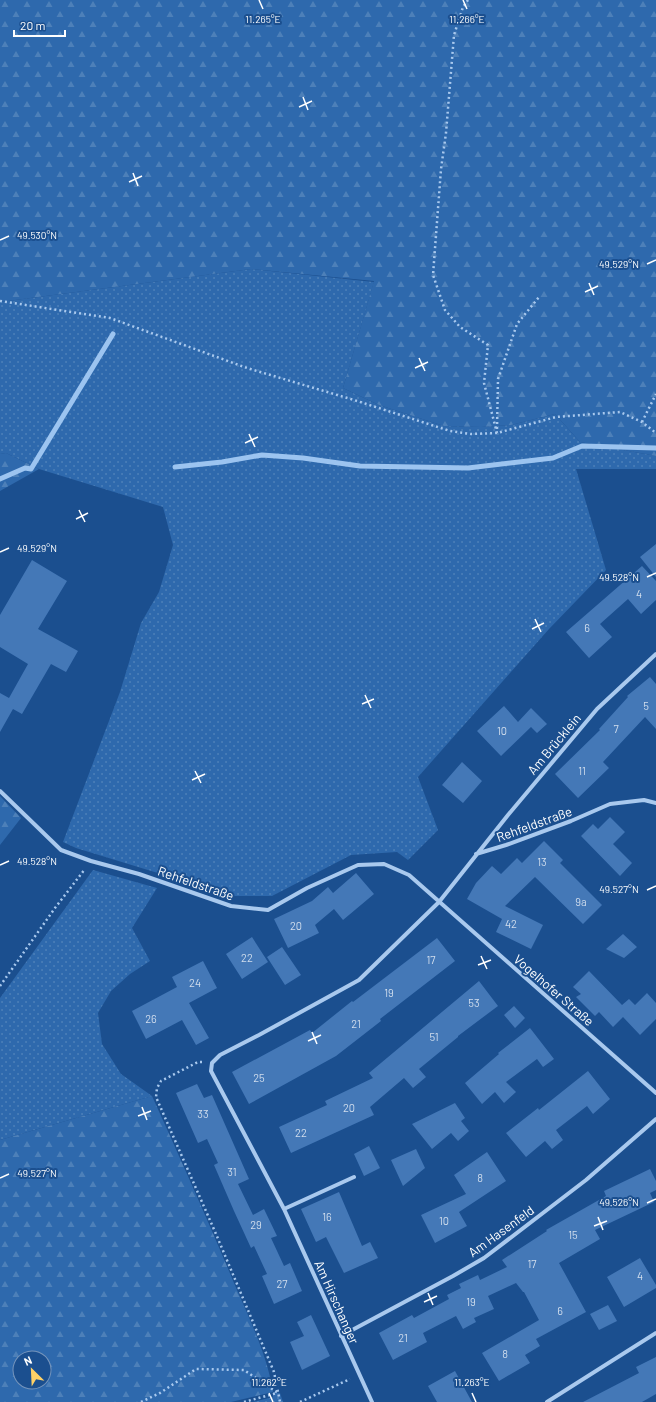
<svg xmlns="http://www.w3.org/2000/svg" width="656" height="1402" font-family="Barlow,sans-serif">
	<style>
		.grass { fill: url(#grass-dots) }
		.forest { fill: url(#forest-firs); fill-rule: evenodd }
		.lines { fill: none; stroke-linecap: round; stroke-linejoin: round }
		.stream { stroke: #9cc4f0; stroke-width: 5 }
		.building { fill: #4478b7 }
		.path { stroke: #a9c9ee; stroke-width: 2.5; stroke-dasharray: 2 3; stroke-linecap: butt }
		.minor { stroke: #a9c9ee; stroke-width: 4 }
		.ticks { fill: none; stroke: #fff; stroke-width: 1.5 }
		.labels { text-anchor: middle; stroke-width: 4; stroke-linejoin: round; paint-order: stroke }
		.number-label { font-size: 11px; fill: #d0dded }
		.street-label { font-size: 13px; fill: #fff; stroke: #1b4f8f }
		.ticks-label { font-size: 10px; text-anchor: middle; fill: #fff; stroke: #1b4f8f; stroke-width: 4; stroke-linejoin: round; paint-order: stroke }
	</style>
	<defs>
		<pattern id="grass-dots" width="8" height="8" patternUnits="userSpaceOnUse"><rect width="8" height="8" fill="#2e69ad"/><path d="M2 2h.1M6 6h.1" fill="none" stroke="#4d80b9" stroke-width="1.8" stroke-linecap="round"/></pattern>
		<pattern id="forest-firs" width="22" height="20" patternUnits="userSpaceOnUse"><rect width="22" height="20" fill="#2e69ad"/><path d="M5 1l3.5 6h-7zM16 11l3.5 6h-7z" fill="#4d80b9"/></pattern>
	</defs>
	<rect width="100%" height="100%" fill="#1b4f8f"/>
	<path class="grass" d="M 251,269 L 374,282 L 343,388 L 379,405 L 444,426 L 481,427 L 511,425 L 555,414 L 580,442 L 656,456 L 656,469 L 576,469 L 606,570 L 549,629 L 418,777 L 438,830 L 408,860 L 397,852 L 351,855 L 272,896 L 233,896 L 76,848 L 63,842 L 120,692 L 141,623 L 159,592 L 173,545 L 163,507 L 39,469 L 6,453 L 0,454 L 0,302 Z
		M 93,870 L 157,888 L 132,928 L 150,961 L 130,974 L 111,991 L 98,1013 L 102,1044 L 121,1074 L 152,1096 L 0,1140 L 0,998 Z
		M 273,1392 L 280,1393 L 283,1402 L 253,1402 L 273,1397 Z"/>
	<path class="forest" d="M 0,0 L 656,0 L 656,456 L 580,442 L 555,414 L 511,425 L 481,427 L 444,426 L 379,405 L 343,388 L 374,281 L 251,269 L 0,302 Z
		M 6,453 L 39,469 L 0,491 L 0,454 Z
		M 0,796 L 21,818 L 0,845 Z
		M 152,1096 C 180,1158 208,1220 234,1283 C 249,1318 267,1354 273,1392 L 231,1402 L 0,1402 L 0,1140 ZM 20,1358 L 44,1358 L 44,1382 L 20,1382 Z"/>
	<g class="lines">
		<path class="stream" d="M 175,467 L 222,462 L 262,455 L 303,458 L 360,466 L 468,468 L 553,458 L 582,446 L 656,448
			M 0,479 L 25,468 L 31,469 L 113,334"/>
	</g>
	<path class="building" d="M 656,544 L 656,577 L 640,557 Z
		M 32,560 L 67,581 L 38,629 L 78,651 L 66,672 L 51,664 L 22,714 L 13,709 L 0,732 L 0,693 L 9,698 L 28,664 L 0,647 L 0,615 Z
		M 642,566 L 656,581 L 656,600 L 641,614 L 628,599 L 600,624 L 612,637 L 589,658 L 566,632 Z
		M 650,677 L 656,684 L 656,729 L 645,717 L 603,762 L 609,768 L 578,798 L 555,774 L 600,730 L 599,729 L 628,697 L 627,696 Z
		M 504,706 L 518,722 L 531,708 L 547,724 L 537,733 L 531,727 L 501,756 L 477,731 Z
		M 462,762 L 482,781 L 463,803 L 442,785 Z
		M 610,817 L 625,832 L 613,844 L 632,863 L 620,876 L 581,836 L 593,824 L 598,829 Z
		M 544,841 L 563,860 L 560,863 L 602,905 L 583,924 L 535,877 L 505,906 L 543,925 L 531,949 L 496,932 L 502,919 L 467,899 L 476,883 L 492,866 L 501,874 L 517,858 L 522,863 Z
		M 356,873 L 374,894 L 343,920 L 334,909 L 315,925 L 319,933 L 288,948 L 274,919 L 312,901 L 328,887 L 333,893 Z
		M 623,934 L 637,947 L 624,958 L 606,949 Z
		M 252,937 L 268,962 L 242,979 L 226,954 Z
		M 437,938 L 455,961 L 380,1019 L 381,1021 L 336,1056 L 249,1104 L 232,1072 L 310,1030 L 312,1033 L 352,1001 L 353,1002 Z
		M 282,947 L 301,975 L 285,985 L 267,957 Z
		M 203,961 L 217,988 L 189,1003 L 209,1038 L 196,1045 L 182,1020 L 146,1039 L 132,1011 L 177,987 L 172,977 Z
		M 589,971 L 622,1005 L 629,999 L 635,1005 L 647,993 L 656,1003 L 656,1019 L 640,1035 L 623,1017 L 613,1027 L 599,1012 L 595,1016 L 576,997 L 581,994 L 573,987 Z
		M 479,981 L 498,1006 L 458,1036 L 458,1037 L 419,1069 L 426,1077 L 413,1088 L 404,1078 L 370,1107 L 374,1115 L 291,1153 L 279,1127 L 327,1105 L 325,1101 L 373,1078 L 369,1073 Z
		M 514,1006 L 525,1018 L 515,1028 L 504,1015 Z
		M 530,1028 L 554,1059 L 543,1067 L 537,1059 L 506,1082 L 516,1092 L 504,1103 L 495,1092 L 482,1104 L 465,1083 L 499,1054 L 498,1053 Z
		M 588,1071 L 610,1099 L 593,1114 L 587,1106 L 556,1130 L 563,1140 L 552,1149 L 545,1141 L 526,1157 L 506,1133 L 538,1108 L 539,1110 Z
		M 197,1084 L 204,1098 L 212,1095 L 249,1179 L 238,1184 L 253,1215 L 264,1209 L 277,1236 L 271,1238 L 284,1266 L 290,1263 L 302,1291 L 274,1304 L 262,1276 L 267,1274 L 254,1246 L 251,1248 L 234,1211 L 214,1165 L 218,1163 L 207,1139 L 198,1143 L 176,1093 Z
		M 455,1103 L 465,1118 L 461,1121 L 469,1131 L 458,1141 L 451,1133 L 432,1149 L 412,1124 Z
		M 369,1146 L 380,1168 L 364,1176 L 354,1154 Z
		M 416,1149 L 425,1168 L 403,1186 L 391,1160 Z
		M 487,1152 L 506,1181 L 459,1212 L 467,1226 L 435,1243 L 421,1215 L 466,1194 L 454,1175 Z
		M 650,1169 L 656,1181 L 656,1190 L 650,1193 L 654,1202 L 595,1230 L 600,1239 L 559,1263 L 586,1312 L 536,1339 L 540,1346 L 525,1355 L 530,1363 L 499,1381 L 482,1353 L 539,1320 L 524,1292 L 523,1292 L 516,1283 L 488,1296 L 494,1309 L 474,1318 L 476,1322 L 463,1329 L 456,1316 L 423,1333 L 427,1342 L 393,1360 L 379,1333 L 412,1315 L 414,1318 L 449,1299 L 447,1295 L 461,1288 L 459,1284 L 478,1275 L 480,1280 L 507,1267 L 502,1260 L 547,1231 L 546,1230 L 606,1196 L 604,1191 Z
		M 339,1192 L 362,1246 L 370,1242 L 378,1258 L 344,1273 L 326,1237 L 316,1242 L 301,1209 Z
		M 640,1258 L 656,1285 L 656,1288 L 624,1307 L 607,1277 Z
		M 608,1305 L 617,1321 L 599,1330 L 590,1314 Z
		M 311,1315 L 330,1356 L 302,1370 L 290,1342 L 304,1336 L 297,1322 Z
		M 656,1357 L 656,1394 L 642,1402 L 583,1402 L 639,1373 L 636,1367 Z
		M 455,1371 L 472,1402 L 437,1402 L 428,1386 Z"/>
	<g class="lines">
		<path class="path" d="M 468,0 L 463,7 L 454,35 L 446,133 L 441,169 L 433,275 L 445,310 L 460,327 L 488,345 L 484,383 L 497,433
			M 0,301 L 110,318 L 247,368 L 354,400 L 450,431 L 471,434 L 497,433 L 556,417 L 620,412 L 642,422 L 656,433
			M 642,422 L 656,394
			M 497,429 L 498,379 L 517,324 L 539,297
			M 0,986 L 55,908 L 85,869
			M 202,1062 L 198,1062 L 161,1081 L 157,1088 L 156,1097 L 216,1234 L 274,1372 L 280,1402
			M 141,1402 L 160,1393 L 196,1369 L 244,1370 L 278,1393
			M 244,1402 L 277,1393
			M 300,1402 L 350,1379"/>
		<path class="minor" d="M 0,791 L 61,850 L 91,861 L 139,874 L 231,906 L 268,910 L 307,888 L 358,865 L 384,864 L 409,875 L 656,1093
			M 476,854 L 506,845 L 571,821 L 610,804 L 644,800 L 656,803
			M 284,1209 L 354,1177
			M 341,1336 L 453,1276 L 484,1258 L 586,1180 L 656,1119
			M 372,1402 L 284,1209 L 211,1071 L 212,1063 L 220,1055 L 259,1035 L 359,980 L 439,902 L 508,815 L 597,709 L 656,654
			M 547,1402 L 656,1333"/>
	</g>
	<path class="ticks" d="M 259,0 L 263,9M 463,0 L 467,9M 303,97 L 308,110M 299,107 L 312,101M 133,173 L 138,186M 129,182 L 142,176M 0,240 L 9,236M 647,264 L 656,260M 589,283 L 594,295M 585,292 L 598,286M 419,358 L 425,371M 415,368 L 428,362M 249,434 L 255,447M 245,443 L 258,437M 79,510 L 85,522M 76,519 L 88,513M 0,552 L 9,548M 647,577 L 656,573M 535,619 L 541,632M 532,629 L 544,623M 365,695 L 371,708M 362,704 L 374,699M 195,771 L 201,783M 192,780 L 205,774M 0,865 L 9,861M 647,890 L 656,886M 481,956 L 487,969M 478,965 L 491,960M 312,1032 L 317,1044M 308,1041 L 321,1035M 142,1107 L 147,1120M 138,1116 L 151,1111M 0,1178 L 9,1174M 647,1203 L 656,1199M 598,1217 L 603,1230M 594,1226 L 607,1221M 428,1293 L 433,1305M 424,1302 L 437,1296M 269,1393 L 273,1402M 472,1393 L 476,1402"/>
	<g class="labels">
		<g class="number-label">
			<text x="639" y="598">4</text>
			<text x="587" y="632">6</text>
			<text x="646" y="710">5</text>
			<text x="616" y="733">7</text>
			<text x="502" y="735">10</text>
			<text x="582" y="775">11</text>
			<text x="542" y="866">13</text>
			<text x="581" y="906">9a</text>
			<text x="511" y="928">42</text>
			<text x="296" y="930">20</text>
			<text x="247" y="962">22</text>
			<text x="431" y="964">17</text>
			<text x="195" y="987">24</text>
			<text x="389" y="997">19</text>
			<text x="474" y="1007">53</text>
			<text x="151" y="1023">26</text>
			<text x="356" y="1028">21</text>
			<text x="434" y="1041">51</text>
			<text x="259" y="1082">25</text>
			<text x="349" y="1112">20</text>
			<text x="203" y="1118">33</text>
			<text x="301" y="1137">22</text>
			<text x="232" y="1176">31</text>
			<text x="480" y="1182">8</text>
			<text x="327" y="1221">16</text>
			<text x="444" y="1225">10</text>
			<text x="256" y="1229">29</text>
			<text x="573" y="1239">15</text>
			<text x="532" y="1268">17</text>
			<text x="640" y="1280">4</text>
			<text x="282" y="1288">27</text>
			<text x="471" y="1306">19</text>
			<text x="560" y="1315">6</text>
			<text x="403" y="1342">21</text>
			<text x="505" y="1358">8</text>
		</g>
		<g class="street-label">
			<text transform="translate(554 744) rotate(-50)" y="5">Am Brücklein</text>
			<text transform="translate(534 824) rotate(-20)" y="5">Rehfeldstraße</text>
			<text transform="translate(196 883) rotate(19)" y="5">Rehfeldstraße</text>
			<text transform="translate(554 990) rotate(41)" y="5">Vogelhofer Straße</text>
			<text transform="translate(501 1231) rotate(-36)" y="5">Am Hasenfeld</text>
			<text transform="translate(337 1302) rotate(66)" y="5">Am Hirschanger</text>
		</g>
	</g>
	<g class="ticks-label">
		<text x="467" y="23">11.266°E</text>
		<text x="263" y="23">11.265°E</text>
		<text x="37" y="239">49.530°N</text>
		<text x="619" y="268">49.529°N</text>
		<text x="37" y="552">49.529°N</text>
		<text x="619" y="581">49.528°N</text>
		<text x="37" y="865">49.528°N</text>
		<text x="619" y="893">49.527°N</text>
		<text x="37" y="1177">49.527°N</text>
		<text x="619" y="1206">49.526°N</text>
		<text x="269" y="1386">11.262°E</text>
		<text x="472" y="1386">11.263°E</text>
	</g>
	<g transform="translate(32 1370) rotate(336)"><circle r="19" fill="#1b4f8f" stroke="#7695bc"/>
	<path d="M0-3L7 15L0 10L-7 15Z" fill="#ffd166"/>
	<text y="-6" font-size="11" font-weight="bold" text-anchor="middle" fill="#ffffff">N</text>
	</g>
	<path d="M14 30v6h51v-6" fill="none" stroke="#ffffff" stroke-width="2"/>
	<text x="20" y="30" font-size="12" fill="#ffffff" stroke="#1b4f8f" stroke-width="3" paint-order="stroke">20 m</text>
</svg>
